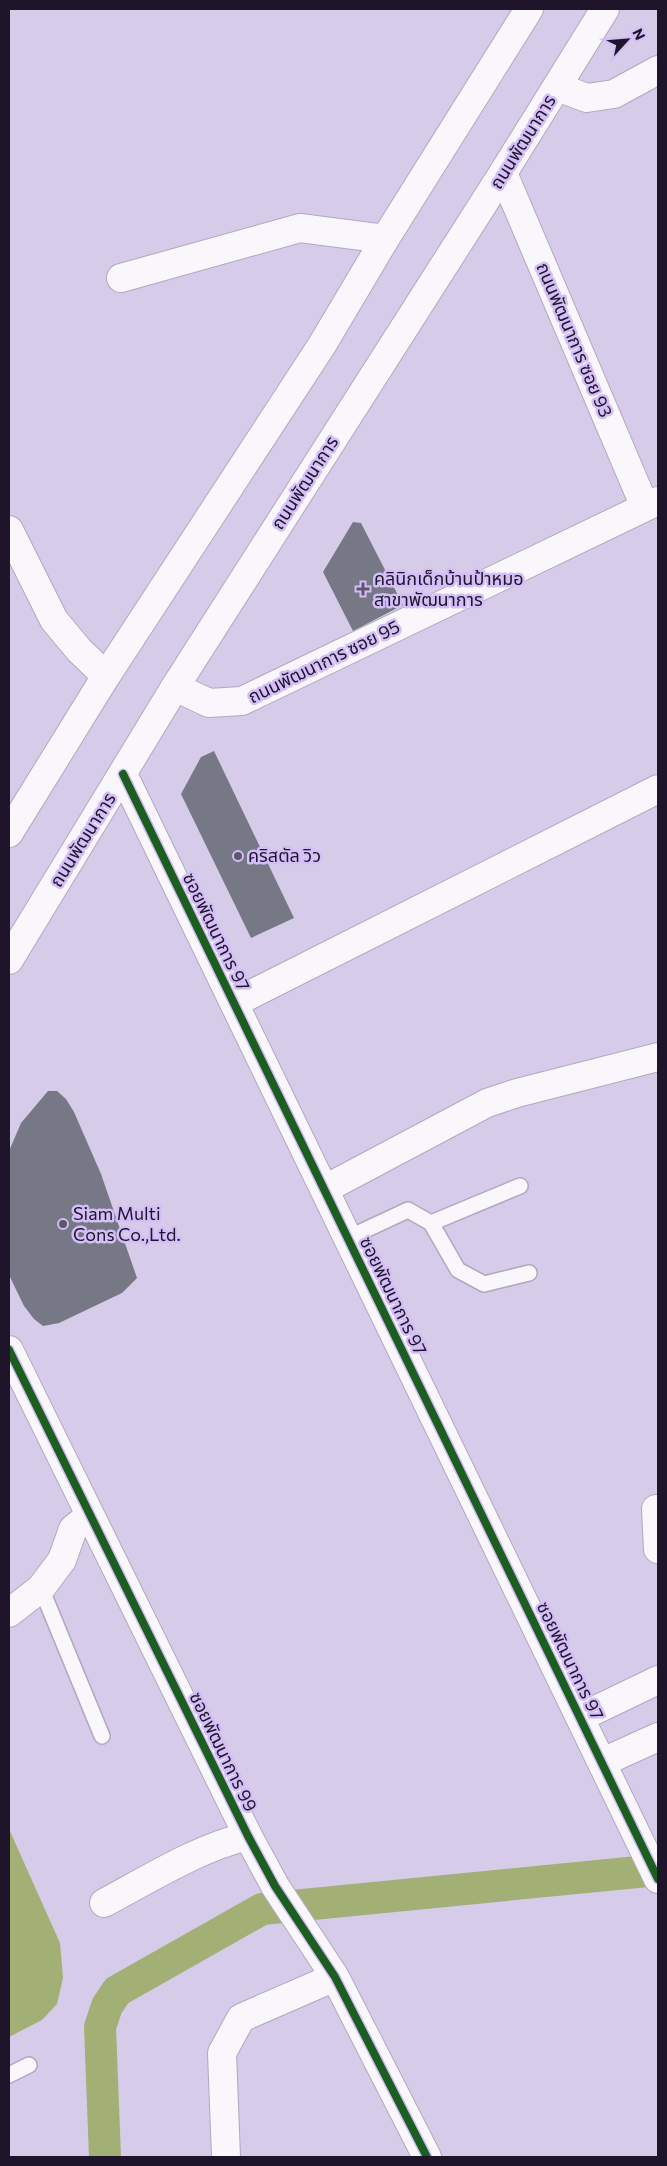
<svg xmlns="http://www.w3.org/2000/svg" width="667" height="2166" font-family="Commissioner,'Noto Sans Thai',sans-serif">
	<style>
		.water { fill: #a2b076 }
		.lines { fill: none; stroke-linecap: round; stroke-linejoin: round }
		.canal { stroke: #a2b076; stroke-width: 32 }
		.building { fill: #767885 }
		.lane-casing { stroke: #b1a8c0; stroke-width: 18 }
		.street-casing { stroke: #b1a8c0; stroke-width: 30 }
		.secondary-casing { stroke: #b1a8c0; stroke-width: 30 }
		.lane { stroke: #f9f7fc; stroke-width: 15 }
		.street { stroke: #f9f7fc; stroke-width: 28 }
		.secondary { stroke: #f9f7fc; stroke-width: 28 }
		.cycleway-casing { stroke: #d4bef7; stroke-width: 11 }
		.cycleway { stroke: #1b5e20; stroke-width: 8 }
		.poi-dot { fill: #5f556d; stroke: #d4bef7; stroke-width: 2 }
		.labels { text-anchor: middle; stroke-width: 5; stroke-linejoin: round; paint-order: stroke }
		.street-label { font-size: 18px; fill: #1e152a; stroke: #d4bef7 }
		.poi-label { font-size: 18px; fill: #1e152a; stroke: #d4bef7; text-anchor: start }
	</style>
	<rect width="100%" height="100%" fill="#d7cbea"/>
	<path class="water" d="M 9,1829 L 60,1943 L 63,1978 L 57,2004 L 42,2020 L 9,2037 Z"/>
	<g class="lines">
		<path class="canal" d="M 105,2157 L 100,2027 L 107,2006 L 117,1991 L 262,1909 L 658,1870"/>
	</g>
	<path class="building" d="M 353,522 L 361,523 L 403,605 L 353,631 L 323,572 Z
		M 214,751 L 294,918 L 251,938 L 181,794 L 201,757 Z
		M 48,1091 L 57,1091 L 66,1099 L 74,1112 L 101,1174 L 137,1278 L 122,1293 L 59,1323 L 43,1326 L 34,1319 L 24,1306 L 9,1275 L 9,1151 L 21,1123 Z"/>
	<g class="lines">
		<defs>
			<path id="lane" d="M 431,1223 L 520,1186
				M 348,1238 L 408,1210 L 431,1223 L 458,1270 L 484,1284 L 529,1273
				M 41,1588 L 102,1736
				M 9,2075 L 29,2065"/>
			<path id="street" d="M 557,87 L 587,98 L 614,94 L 658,70
				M 503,173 L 645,507
				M 121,278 L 300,228 L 385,239
				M 9,530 L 54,620 L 79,650 L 106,676
				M 175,687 L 209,703 L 242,701 L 658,501
				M 123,774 L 658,1879
				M 234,1003 L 658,789
				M 325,1189 L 487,1103 L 517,1093 L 658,1057
				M 9,1350 L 248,1836 L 275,1886 L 335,1977 L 427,2157
				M 656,1509 L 658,1549
				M 9,1613 L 41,1588 L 62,1560 L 73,1529 L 89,1516
				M 581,1717 L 658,1680
				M 603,1762 L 658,1737
				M 104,1903 C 149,1879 198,1848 248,1836
				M 226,2157 L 222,2053 L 241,2018 L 335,1977"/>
			<path id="secondary" d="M 9,833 L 106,676 L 322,345 L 385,239 L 529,9
				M 9,960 L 175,687 L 503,173 L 605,9"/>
		</defs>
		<use href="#lane" class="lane-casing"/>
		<use href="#street" class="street-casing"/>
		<use href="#secondary" class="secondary-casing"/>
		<use href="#lane" class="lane"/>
		<use href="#street" class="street"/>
		<use href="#secondary" class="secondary"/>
		<defs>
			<path id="cycleway" d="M 123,774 L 658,1879
				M 9,1350 L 248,1836 L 275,1886 L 335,1977 L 427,2157"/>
		</defs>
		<use href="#cycleway" class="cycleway-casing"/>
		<use href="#cycleway" class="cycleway"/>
	</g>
	<g class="poi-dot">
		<path d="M360.5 581.5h5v5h5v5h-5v5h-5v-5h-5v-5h5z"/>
		<circle cx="238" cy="856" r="5"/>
		<circle cx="63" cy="1224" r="5"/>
	</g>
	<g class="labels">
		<g class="street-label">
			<text transform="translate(523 142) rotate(-58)" y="6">ถนนพัฒนาการ</text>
			<text transform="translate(574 340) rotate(67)" y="6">ถนนพัฒนาการ ซอย 93</text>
			<text transform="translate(305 483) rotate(-57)" y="6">ถนนพัฒนาการ</text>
			<text transform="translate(324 662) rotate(-26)" y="6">ถนนพัฒนาการ ซอย 95</text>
			<text transform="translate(83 840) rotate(-58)" y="6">ถนนพัฒนาการ</text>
			<text transform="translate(216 932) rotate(64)" y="6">ซอยพัฒนาการ 97</text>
			<text transform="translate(393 1296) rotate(64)" y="6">ซอยพัฒนาการ 97</text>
			<text transform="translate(570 1661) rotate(64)" y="6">ซอยพัฒนาการ 97</text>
			<text transform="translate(223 1752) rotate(64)" y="6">ซอยพัฒนาการ 99</text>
		</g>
		<g class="poi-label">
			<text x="374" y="585">คลินิกเด็กบ้านป้าหมอ<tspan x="374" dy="21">สาขาพัฒนาการ</tspan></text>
			<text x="248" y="862">คริสตัล วิว</text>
			<text x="73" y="1220">Siam Multi<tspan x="73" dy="21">Cons Co.,Ltd.</tspan></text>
		</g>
	</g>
	<rect width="667" height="2166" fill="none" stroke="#1e152a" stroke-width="20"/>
	<g transform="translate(627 40) rotate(64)" stroke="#d4bef7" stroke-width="4" paint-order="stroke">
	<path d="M0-4L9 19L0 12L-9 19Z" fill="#1e152a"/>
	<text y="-8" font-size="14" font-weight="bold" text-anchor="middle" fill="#1e152a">N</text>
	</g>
</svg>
